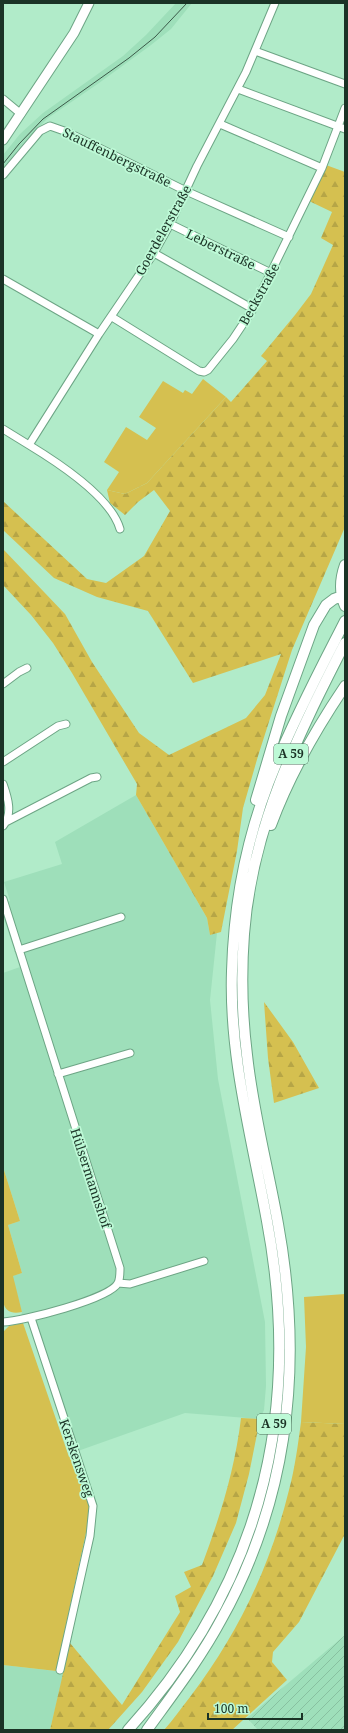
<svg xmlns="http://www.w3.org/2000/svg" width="348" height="1733" font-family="'Noto Serif',serif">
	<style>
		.built { fill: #9edfba }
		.industrial { fill: url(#industrial-furrows) }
		.green { fill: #d5c050 }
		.forest { fill: url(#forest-firs) }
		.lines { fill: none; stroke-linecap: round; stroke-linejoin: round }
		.minor-casing { stroke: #6da585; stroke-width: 9 }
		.major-casing { stroke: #6da585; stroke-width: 11 }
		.highway-casing { stroke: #6da585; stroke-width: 12 }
		.minor { stroke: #fff; stroke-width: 7 }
		.major { stroke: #fff; stroke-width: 9 }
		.highway { stroke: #fff; stroke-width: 10 }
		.tram { stroke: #3b5a49; stroke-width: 1 }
		.labels { text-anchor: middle; stroke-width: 3.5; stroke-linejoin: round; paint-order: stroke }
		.shield { fill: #bdf9d6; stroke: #4c6e5b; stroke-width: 1 }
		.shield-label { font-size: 12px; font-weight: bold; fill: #1b3326 }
		.street-label { font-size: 13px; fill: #1b3326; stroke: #bdf9d6 }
	</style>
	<defs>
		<pattern id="industrial-furrows" width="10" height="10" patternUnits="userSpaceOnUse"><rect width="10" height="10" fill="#9edfba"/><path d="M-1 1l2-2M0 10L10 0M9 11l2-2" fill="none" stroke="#88c0a0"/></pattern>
		<pattern id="forest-firs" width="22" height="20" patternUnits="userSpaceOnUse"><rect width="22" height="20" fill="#d5c050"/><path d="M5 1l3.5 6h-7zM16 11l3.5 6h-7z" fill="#b6a546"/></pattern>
	</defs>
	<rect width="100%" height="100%" fill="#b1ebc9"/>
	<path class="built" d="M 176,3 L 192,3 L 171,29 L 151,45 L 99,83 L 48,118 L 26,140 L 3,168 L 3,155 L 20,134 L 43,113 L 123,56 L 146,35 Z
		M 136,795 L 207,918 L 210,935 L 217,933 L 210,1000 L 218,1079 L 265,1322 L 266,1386 L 264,1410 L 260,1419 L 185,1413 L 75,1452 L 29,1322 L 21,1317 L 22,1312 L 12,1276 L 22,1273 L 8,1225 L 20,1221 L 3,1167 L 3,973 L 20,967 L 3,916 L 3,903 L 10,901 L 4,882 L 62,864 L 55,842 Z
		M 3,1665 L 64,1672 L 50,1730 L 3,1730 Z"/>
	<path class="industrial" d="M 345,1635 L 345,1730 L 258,1730 L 247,1718 Z"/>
	<path class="green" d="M 203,379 L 226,397 L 147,483 L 125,494 L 107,490 L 119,472 L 104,462 L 126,427 L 147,440 L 156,428 L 139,417 L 163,381 L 183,393 L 185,390 L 192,394 Z
		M 3,1167 L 20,1221 L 8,1225 L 22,1273 L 13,1276 L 22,1312 C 12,1314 5,1312 3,1301 Z
		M 345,1294 L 345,1424 L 301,1422 L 306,1347 L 304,1297 Z
		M 23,1323 L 69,1457 L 73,1456 L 89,1502 L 89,1519 L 56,1671 L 3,1665 L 3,1332 L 9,1326 Z"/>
	<path class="forest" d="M 326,165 L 345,172 L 345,527 L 292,650 L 258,756 L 243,808 L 237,851 L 221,932 L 210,935 L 207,918 L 136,795 L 137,784 L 72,673 L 53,643 L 31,615 L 3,585 L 3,549 L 65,614 L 92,662 L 139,733 L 169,755 L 246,718 L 265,695 L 281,654 L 193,683 L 148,611 L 97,597 L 54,578 L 3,530 L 3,501 L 87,579 L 106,583 L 144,556 L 170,511 L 154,490 L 138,502 L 125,515 L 110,503 L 107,490 L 125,494 L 147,483 L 226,397 L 231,402 L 267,361 L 261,356 L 295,315 L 311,294 L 333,245 L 321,238 L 332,212 L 309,201 Z
		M 264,1002 L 293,1042 L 319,1088 L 274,1103 L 268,1058 Z
		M 241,1418 L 260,1419 L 249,1474 L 236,1523 L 213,1576 L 178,1642 L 142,1692 L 108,1730 L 50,1730 L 70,1643 L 122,1705 L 180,1612 L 175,1596 L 191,1587 L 184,1572 L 202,1565 C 220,1517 235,1469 241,1418 Z
		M 301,1422 L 345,1424 L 345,1534 L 299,1622 L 273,1652 L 272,1662 L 287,1680 L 232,1730 L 164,1730 C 173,1720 181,1708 190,1697 C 238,1634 270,1567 289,1490 C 295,1468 298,1444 301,1422 Z"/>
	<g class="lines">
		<defs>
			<path id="minor" d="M 255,51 L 345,84
				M 238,89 L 345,129
				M 3,99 L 21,114
				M 220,124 L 322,168
				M 3,175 L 40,131 L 50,126 L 67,132 L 186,191 L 289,237
				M 170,224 L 271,273
				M 154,253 L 253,309
				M 3,279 L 99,334
				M 112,317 L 199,371 L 204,372 L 208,370 L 233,339 L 253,309 L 322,168 L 345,108
				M 3,429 L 29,445 L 99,334 L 154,253 L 170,224 L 197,166 L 246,72 L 275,3
				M 29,445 C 57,462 111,497 120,529
				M 3,684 L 19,672 L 27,668
				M 3,762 L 58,726 L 66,724
				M 3,784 C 8,798 13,814 3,826
				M 6,822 L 91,778 L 97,777
				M 3,899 L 120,1268 C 120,1272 120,1279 118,1283 C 110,1299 23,1321 3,1322
				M 19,950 L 121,917
				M 58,1074 L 130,1053
				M 118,1283 L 130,1284 L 204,1261
				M 31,1318 L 93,1506 L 90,1536 L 60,1670"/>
			<path id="major" d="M 3,140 L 74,33 L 89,3"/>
			<path id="highway" d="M 345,565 C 340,579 339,592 345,606
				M 256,800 L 281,716 L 314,625 L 326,605 L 334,599 L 345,595
				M 271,825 C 289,776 316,729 345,686
				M 128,1730 C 260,1585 303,1413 267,1221 C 252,1138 229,1056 232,971 C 234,899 248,830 276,764 C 296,715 321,668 345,621
				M 147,1730 C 173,1694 200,1659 221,1620 C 290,1496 303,1362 278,1224 C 268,1168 253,1112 247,1055 C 242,1015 241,974 244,934 C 252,827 297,737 345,643"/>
		</defs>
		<use href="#minor" class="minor-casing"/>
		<use href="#major" class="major-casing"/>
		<use href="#highway" class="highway-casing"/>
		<use href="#minor" class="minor"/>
		<use href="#major" class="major"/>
		<use href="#highway" class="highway"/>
		<path class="tram" d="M 3,164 L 19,144 L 43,119 L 129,58 L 155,37 L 187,3"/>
	</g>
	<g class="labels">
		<g class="shield">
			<rect x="274" y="744" width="34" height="20" rx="3"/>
			<rect x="257" y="1414" width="34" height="20" rx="3"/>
		</g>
		<g class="shield-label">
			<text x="291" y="758">A 59</text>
			<text x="274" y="1428">A 59</text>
		</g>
		<g class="street-label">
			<text transform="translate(117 157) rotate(26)" y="5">Stauffenbergstraße</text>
			<text transform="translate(163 230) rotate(-61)" y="5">Goerdelerstraße</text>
			<text transform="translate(221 249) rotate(26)" y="5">Leberstraße</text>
			<text transform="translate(259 294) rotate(-61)" y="5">Beckstraße</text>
			<text transform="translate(91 1178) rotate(72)" y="5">Hülsermannshof</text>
			<text transform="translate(77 1458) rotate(71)" y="5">Kerskensweg</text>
		</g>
	</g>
	<rect width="348" height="1733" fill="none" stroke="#1b3326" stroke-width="8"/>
	<path d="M208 1713v6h94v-6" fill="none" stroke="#1b3326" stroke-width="2"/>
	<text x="214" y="1713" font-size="12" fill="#1b3326" stroke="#bdf9d6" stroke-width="3" paint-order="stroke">100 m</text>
</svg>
